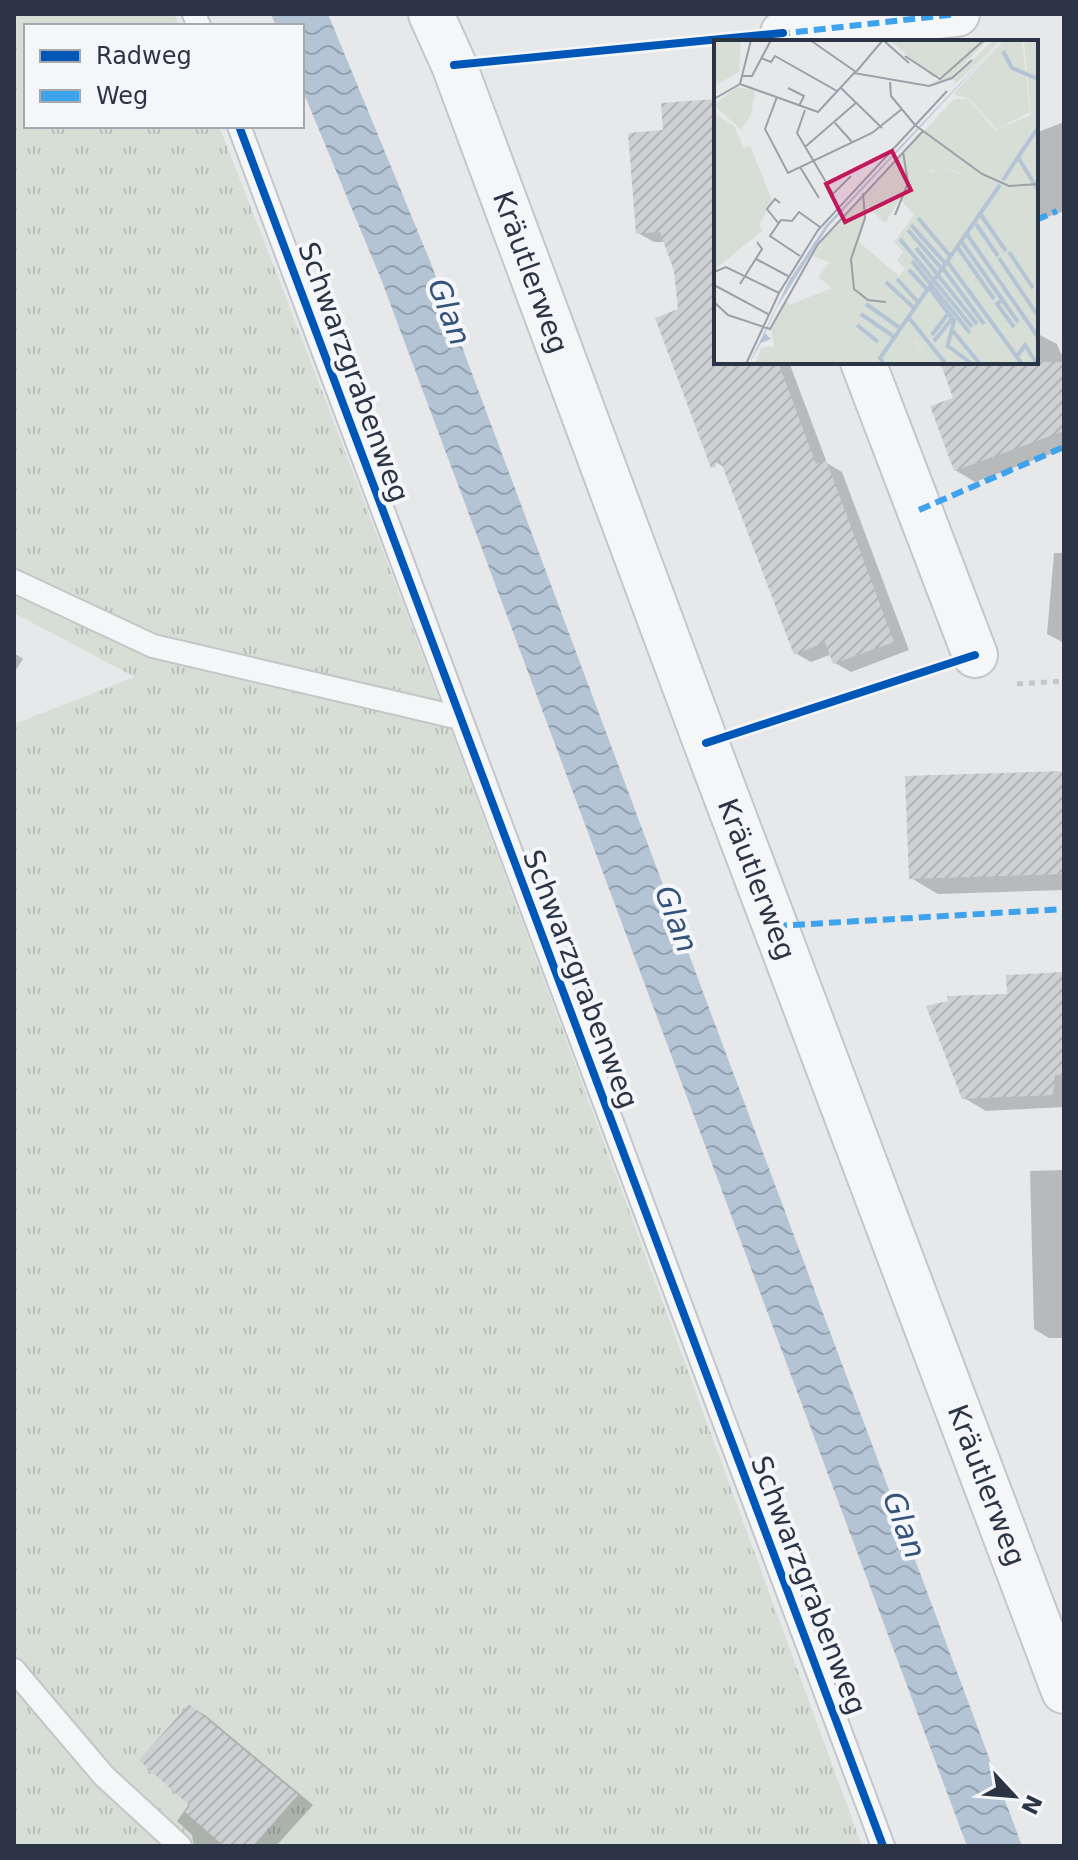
<svg xmlns="http://www.w3.org/2000/svg" width="1078" height="1860" font-family="'DejaVu Sans',sans-serif">
	<style>
		.grass { fill: url(#grass-tufts) }
		.water { fill: url(#water-waves) }
		.shadow { fill: #0003 }
		.building { fill: url(#building-hatch) }
		.lines { fill: none; stroke-linecap: round; stroke-linejoin: round }
		.lane-casing { stroke: #c4c6c8; stroke-width: 26 }
		.street-casing { stroke: #c4c6c8; stroke-width: 48 }
		.path { stroke: #c5c6ca; stroke-width: 5; stroke-dasharray: 6 6; stroke-linecap: butt }
		.lane { stroke: #f5f6f7; stroke-width: 22 }
		.street { stroke: #f5f6f7; stroke-width: 44 }
		.quiet { stroke: #3ea3ec; stroke-width: 6; stroke-dasharray: 12 6; stroke-linecap: butt }
		.cycleway-casing { stroke: #f4f6f9; stroke-width: 13 }
		.cycleway { stroke: #0057b8; stroke-width: 8 }
		.labels { text-anchor: middle; stroke-width: 8; stroke-linejoin: round; paint-order: stroke }
		.street-label { font-size: 28px; fill: #2b3445; stroke: #f4f6f9 }
		.water-label { font-size: 30px; font-style: italic; fill: #34527a; stroke: #f4f6f9 }
		.inset-river { fill: none; stroke: #b4c4d5; stroke-width: 4 }
		.inset-road { fill: none; stroke: #9ba0a8; stroke-width: 2 }
		.view { fill: #c2185b; fill-opacity: 0.15; stroke: #c2185b; stroke-width: 4 }
		.inset-edge { fill: none; stroke: #2b3445; stroke-width: 4 }
	</style>
	<defs>
		<pattern id="grass-tufts" width="24" height="20" patternUnits="userSpaceOnUse" patternTransform="scale(2)"><rect width="24" height="20" fill="#d6ded6"/><path d="M3 7l-1-3M5 7V3M7 7l1-3M15 17l-1-3M17 17v-4M19 17l1-3" fill="none" stroke="#b8bfb9"/></pattern>
		<pattern id="water-waves" width="16" height="10" patternUnits="userSpaceOnUse" patternTransform="scale(2)"><rect width="16" height="10" fill="#b4c4d5"/><path d="M0 5q4-4 8 0t8 0" fill="none" stroke="#93a0af"/></pattern>
		<pattern id="building-hatch" width="6" height="6" patternUnits="userSpaceOnUse" patternTransform="scale(2)"><rect width="6" height="6" fill="#ced0d3"/><path d="M-1 1l2-2M0 6l6-6M5 7l2-2" fill="none" stroke="#b1b3b6"/></pattern>
	</defs>
	<rect width="100%" height="100%" fill="#e6e8ea"/>
	<path class="grass" d="M 14,14 L 174,14 L 179,26 L 26,26 L 26,126 L 219,126 C 443,696 651,1271 862,1846 L 14,1846 L 14,724 L 135,677 L 14,613 Z"/>
	<path class="water" d="M 271,14 L 328,14 L 430,261 L 1022,1846 L 967,1846 L 381,279 L 302,89 L 302,26 L 276,26 Z"/>
	<path class="shadow" d="M 716,101 L 716,362 L 789,362 L 827,463 L 842,472 L 909,650 L 851,672 L 835,663 L 832,654 L 811,662 L 795,653 L 725,468 L 711,459 L 680,311 L 676,270 L 666,242 L 654,242 L 638,233 L 666,132 Z
		M 1064,122 L 1064,211 L 1036,221 L 1036,130 L 1038,132 Z
		M 1036,333 L 1057,344 L 1061,354 L 1064,353 L 1064,449 L 975,482 L 955,470 L 959,362 L 1036,362 Z
		M 1054,553 L 1064,553 L 1064,643 L 1047,634 Z
		M 14,653 L 23,659 L 14,673 Z
		M 1064,773 L 1064,890 L 938,894 L 911,878 Z
		M 1064,974 L 1064,1107 L 986,1111 L 964,1098 L 1009,995 Z
		M 1064,1170 L 1064,1338 L 1049,1338 L 1034,1329 L 1030,1171 Z
		M 189,1706 L 205,1715 L 313,1805 L 276,1846 L 194,1846 L 192,1835 L 177,1821 L 190,1803 Z"/>
	<path class="building" d="M 716,99 L 716,362 L 778,362 L 816,464 L 826,460 L 894,642 L 833,664 L 825,642 L 794,655 L 719,457 L 716,458 L 716,467 L 711,468 L 655,318 L 678,309 L 674,271 L 660,232 L 636,234 L 628,133 L 663,130 L 661,103 Z
		M 940,362 L 1064,362 L 1064,431 L 954,471 L 930,406 L 953,398 Z
		M 1064,771 L 1064,874 L 909,879 L 905,776 Z
		M 1064,972 L 1064,1075 L 1055,1075 L 1053,1095 L 962,1099 L 926,1006 L 948,1001 L 947,996 L 1007,994 L 1006,975 Z
		M 189,1704 L 298,1795 L 253,1846 L 224,1846 L 185,1812 L 190,1806 L 139,1760 Z"/>
	<g class="lines">
		<defs>
			<path id="lane" d="M 194,14 L 199,26
				M 239,126 L 883,1846
				M 14,581 L 153,646 L 460,718
				M 14,1670 L 104,1776 L 180,1846"/>
			<path id="street" d="M 431,14 L 454,65 L 706,743 L 1064,1691
				M 784,42 L 783,33 L 957,14
				M 863,362 L 975,655"/>
		</defs>
		<use href="#lane" class="lane-casing"/>
		<use href="#street" class="street-casing"/>
		<path class="path" d="M 1017,684 L 1064,681"/>
		<use href="#lane" class="lane"/>
		<use href="#street" class="street"/>
		<path class="quiet" d="M 778,34 L 957,14
			M 1036,220 L 1057,211
			M 919,510 L 1064,447
			M 775,926 L 1064,909"/>
		<defs>
			<path id="cycleway" d="M 454,65 L 783,33
				M 239,126 L 883,1846
				M 706,743 L 975,655"/>
		</defs>
		<use href="#cycleway" class="cycleway-casing"/>
		<use href="#cycleway" class="cycleway"/>
	</g>
	<g class="labels">
		<g class="street-label">
			<text transform="translate(531 272) rotate(70)" y="10">Kräutlerweg</text>
			<text transform="translate(354 372) rotate(70)" y="10">Schwarzgrabenweg</text>
			<text transform="translate(757 879) rotate(69)" y="10">Kräutlerweg</text>
			<text transform="translate(581 979) rotate(69)" y="10">Schwarzgrabenweg</text>
			<text transform="translate(987 1485) rotate(69)" y="10">Kräutlerweg</text>
			<text transform="translate(809 1585) rotate(69)" y="10">Schwarzgrabenweg</text>
		</g>
		<g class="water-label">
			<text transform="translate(449 312) rotate(69)" y="10">Glan</text>
			<text transform="translate(676 919) rotate(69)" y="10">Glan</text>
			<text transform="translate(904 1525) rotate(69)" y="10">Glan</text>
		</g>
	</g>
	<g transform="translate(714 40)">
		<rect width="324" height="324" fill="#e6e8ea"/>
		<path d="M 175,0 L 274,0 L 237,37 L 217,44 L 234,35 L 219,37 ZM 279,0 L 287,0 L 234,51 L 242,43 L 239,39 ZM 290,0 L 308,0 L 316,72 L 283,89 L 255,59 L 239,54 ZM 310,0 L 324,0 L 324,152 L 321,147 L 289,146 L 308,219 L 324,245 L 324,324 L 219,324 L 200,300 L 186,319 L 164,319 L 169,324 L 41,324 L 47,308 L 60,306 L 57,289 L 71,260 L 75,265 L 118,248 L 104,237 L 116,222 L 99,216 L 108,200 L 240,59 L 254,59 L 281,90 L 317,75 ZM 217,117 L 243,118 L 250,125 L 237,126 L 247,134 L 228,128 L 223,140 L 240,166 L 243,186 L 220,146 L 210,143 L 212,131 L 221,130 ZM 186,159 L 200,175 L 180,202 L 189,212 L 183,221 L 191,228 L 185,236 L 145,202 L 153,166 L 171,183 Z" fill="#d6ded6" fill-rule="evenodd"/>
		<path d="M 0,0 L 27,0 L 25,32 L 0,46 ZM 0,73 L 20,86 L 30,108 L 36,106 L 58,160 L 45,185 L 49,190 L 0,230 ZM 217,117 L 243,118 L 252,124 L 237,126 L 248,133 L 228,128 L 223,140 L 242,169 L 244,188 L 220,146 L 208,142 L 212,131 L 220,132 ZM 199,300 L 219,324 L 169,324 L 164,319 L 173,309 L 186,319 Z" fill="#d6ded6"/>
		<path d="M 23,47 L 41,50 L 37,75 L 27,90 L 0,65 Z" fill="#d6ded6"/>
		<path d="M 289,146 L 321,147 L 324,152 L 324,245 L 274,166 Z" fill="#d6ded6"/>
		<path d="M 287,0 L 114,187 L 63,267 L 51,293 L 57,299 L 47,303 L 35,324 L 75,241 L 112,185 Z" fill="#b4c4d5"/>
		<path class="inset-river" d="M 289,11 L 298,28 L 324,39M 324,88 L 304,117 L 324,150M 289,140 L 304,117M 267,175 L 292,211M 204,178 L 236,216M 262,184 L 284,216M 197,185 L 231,223M 194,190 L 227,228M 252,193 L 324,297M 186,199 L 258,287M 247,201 L 304,282M 202,208 L 263,284M 244,208 L 280,259M 295,212 L 319,248M 285,218 L 324,276M 198,221 L 256,293M 233,221 L 308,324M 228,227 L 270,284M 195,230 L 213,249M 183,239 L 204,262M 172,242 L 200,268M 215,247 L 240,281 L 233,308M 288,260 L 283,264 L 300,287M 152,264 L 186,288M 147,274 L 179,296M 195,278 L 232,324M 143,285 L 164,302M 239,291 L 266,324M 218,295 L 233,275M 220,301 L 237,280M 234,306 L 258,324M 304,315 L 311,305 L 323,324M 170,324 L 166,318 L 286,145"/>
		<path class="inset-road" d="M 96,0 L 142,32 L 169,0 L 195,23M 191,16 L 226,39 L 270,0M 47,18 L 57,22 L 61,16 L 123,51M 29,36 L 38,36 L 57,0M 176,42 L 177,56 L 201,85 L 268,134 L 295,146 L 324,144M 26,44 L 104,72 L 140,33 L 215,46 L 238,38 L 258,20M 26,44 L 37,0M 74,48 L 90,56 L 85,66M 127,48 L 168,88M 63,57 L 51,89 L 74,133 L 158,93 L 188,69M 0,59 L 26,44M 91,70 L 83,93 L 119,154 L 137,136M 121,83 L 138,102M 91,107 L 143,62M 86,127 L 105,158M 149,153 L 151,178 L 137,219 L 140,249 L 154,260 L 172,262M 181,175 L 194,143 L 189,112M 65,184 L 53,169 L 61,159 L 66,163M 86,216 L 56,196 L 67,180 L 78,181 L 85,172 L 106,187M 42,219 L 74,236M 0,232 L 12,227 L 65,253M 26,244 L 48,209 L 43,202M 0,245 L 54,274M 0,262 L 14,275 L 56,289 L 104,204 L 209,91M 32,324 L 65,253 L 104,190 L 233,51"/>
		<path class="view" d="M 178,111 L 197,150 L 131,182 L 112,144 Z"/>
		<rect width="324" height="324" class="inset-edge"/>
	</g>
	<rect width="1078" height="1860" fill="none" stroke="#2b3445" stroke-width="32"/>
	<rect x="24" y="24" width="280" height="104" fill="#f4f6f9" stroke="#a4a8b1" stroke-width="2"/>
	<rect x="40" y="50" width="40" height="12" fill="#0057b8" stroke="#a4a8b1" stroke-width="2"/>
	<text x="96" y="64" font-size="24" fill="#2b3445">Radweg</text>
	<rect x="40" y="90" width="40" height="12" fill="#3ea3ec" stroke="#a4a8b1" stroke-width="2"/>
	<text x="96" y="104" font-size="24" fill="#2b3445">Weg</text>
	<g transform="translate(1014 1796) rotate(116)" stroke="#f4f6f9" stroke-width="6" paint-order="stroke">
	<path d="M0-6L14 30L0 20L-14 30Z" fill="#2b3445"/>
	<text y="-12" font-size="22" font-weight="bold" text-anchor="middle" fill="#2b3445">N</text>
	</g>
</svg>
